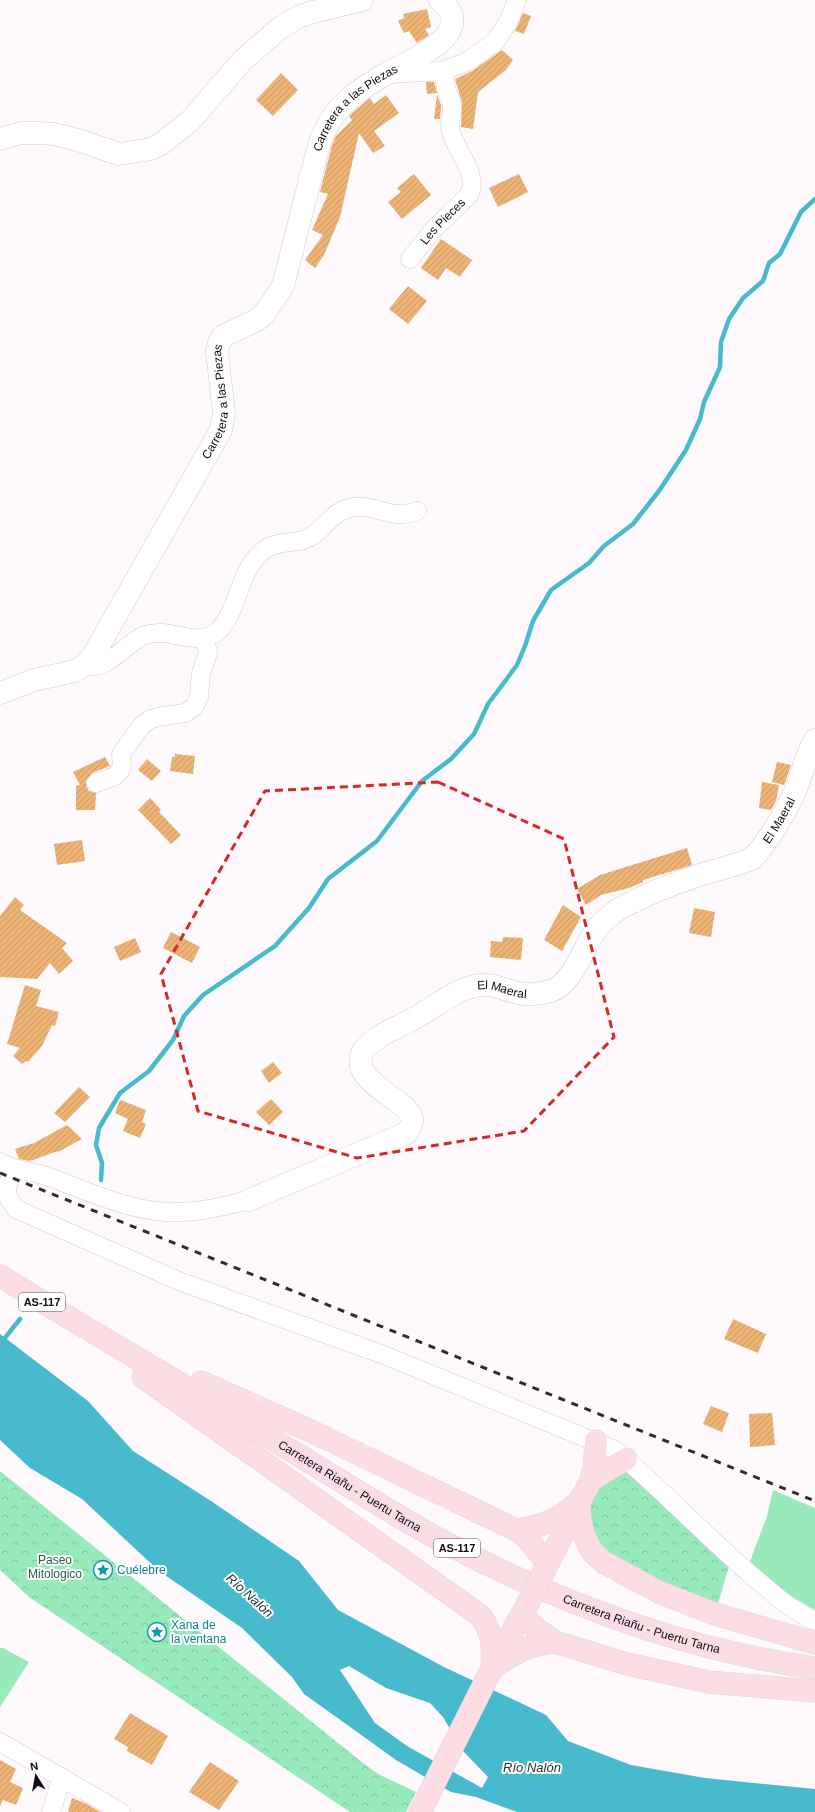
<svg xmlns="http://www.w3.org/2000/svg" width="815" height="1812" font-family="Helvetica,sans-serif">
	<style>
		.grass { fill: #98eabb }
		.park { fill: url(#park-crowns) }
		.water { fill: #48bacd; fill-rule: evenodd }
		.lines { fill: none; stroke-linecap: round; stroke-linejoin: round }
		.stream { stroke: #48bacd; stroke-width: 4.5 }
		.building { fill: url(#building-hatch) }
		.minor-casing { stroke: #d9c3d9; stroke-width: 19 }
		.tertiary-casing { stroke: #d9c3d9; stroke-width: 23 }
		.primary-casing { stroke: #d9d8d9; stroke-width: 23 }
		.minor { stroke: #fff; stroke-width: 18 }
		.tertiary { stroke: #fff; stroke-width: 22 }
		.primary { stroke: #fcdde3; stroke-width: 22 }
		.rail { stroke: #322b32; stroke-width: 3; stroke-dasharray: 7 7; stroke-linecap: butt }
		.primary-bridge-casing { stroke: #d9d8d9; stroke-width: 23; stroke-linecap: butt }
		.primary-bridge { stroke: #fcdde3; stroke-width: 22 }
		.marked { fill: none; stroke: #d62828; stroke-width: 3; stroke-dasharray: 8 5; stroke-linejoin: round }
		.labels { text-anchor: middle; stroke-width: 4; stroke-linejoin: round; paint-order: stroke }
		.shield { fill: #fff; stroke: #5a545a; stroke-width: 1 }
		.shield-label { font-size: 11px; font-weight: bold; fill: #130b13 }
		.street-label { font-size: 12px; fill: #130b13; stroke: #fff }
		.park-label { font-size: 12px; fill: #256042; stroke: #fff }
		.culture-label { font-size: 12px; fill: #0d838f; stroke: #fff; text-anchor: start }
		.water-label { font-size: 13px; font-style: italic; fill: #1c3034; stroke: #fff }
	</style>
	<defs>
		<pattern id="park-crowns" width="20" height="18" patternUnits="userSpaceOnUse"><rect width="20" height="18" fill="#98eabb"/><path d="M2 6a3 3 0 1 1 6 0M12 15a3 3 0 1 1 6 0" fill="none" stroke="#82c7a0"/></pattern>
		<pattern id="building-hatch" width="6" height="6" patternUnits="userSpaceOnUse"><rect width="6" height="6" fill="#edb375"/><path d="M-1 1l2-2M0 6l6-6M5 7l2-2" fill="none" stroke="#ca9964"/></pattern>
	</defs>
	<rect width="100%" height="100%" fill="#fdf9fd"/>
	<path class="grass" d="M 773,1490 L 815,1508 L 815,1610 L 784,1592 L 749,1564 L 767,1516 Z
		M 0,1648 L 3,1648 L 29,1662 L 0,1707 Z"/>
	<path class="park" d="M 626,1459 L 731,1559 L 715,1614 L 659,1592 L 584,1535 L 591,1480 Z
		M 0,1471 L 363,1763 L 378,1774 L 416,1792 L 406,1812 L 350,1812 L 29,1597 L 0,1570 Z"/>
	<path class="water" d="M 0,1334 L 88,1401 L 133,1451 L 211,1501 L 299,1561 L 338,1610 L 444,1667 L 546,1715 L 568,1741 L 631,1765 L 705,1778 L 815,1789 L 815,1812 L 517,1812 L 476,1797 L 451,1792 L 396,1760 L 346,1724 L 304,1694 L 292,1677 L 242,1628 L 159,1571 L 82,1499 L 30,1468 L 0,1440 ZM 349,1666 L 386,1688 L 430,1703 L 443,1717 L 463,1751 L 488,1777 L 482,1788 L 407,1746 L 375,1723 L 340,1670 Z"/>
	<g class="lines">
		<path class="stream" d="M 101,1180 L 102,1163 L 96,1145 L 99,1128 L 120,1093 L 149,1071 L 173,1040 L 184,1016 L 203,995 L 275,946 L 309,908 L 328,879 L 377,841 L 422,781 L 451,759 L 474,734 L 488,704 L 517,665 L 525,646 L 533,621 L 551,590 L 589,563 L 604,546 L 633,524 L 659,491 L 686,450 L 700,419 L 704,402 L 720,367 L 721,342 L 729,319 L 743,298 L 763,281 L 769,263 L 780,254 L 801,212 L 815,199
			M 0,1344 L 20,1319"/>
	</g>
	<path class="building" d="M 427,9 L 431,27 L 425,29 L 429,35 L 417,43 L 409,31 L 404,33 L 398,21 L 404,18 L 403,14 Z
		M 523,13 L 531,16 L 524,34 L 515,31 Z
		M 502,50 L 513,60 L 506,70 L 478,92 L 473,129 L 461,127 L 462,102 L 455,79 L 472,71 Z
		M 281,73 L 298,90 L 273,116 L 256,100 Z
		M 426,82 L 434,82 L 437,93 L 427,94 Z
		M 386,95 L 399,113 L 374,131 L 385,146 L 373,153 L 359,133 L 340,217 L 324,255 L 315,268 L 305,260 L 323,235 L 312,230 L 328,194 L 320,192 L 332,145 L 336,136 L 352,120 L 349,116 L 353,112 L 370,98 L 374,104 Z
		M 437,95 L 441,105 L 440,119 L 434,119 Z
		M 414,174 L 431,195 L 402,219 L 388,202 L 401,192 L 397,188 Z
		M 519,174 L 528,192 L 498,207 L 489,188 Z
		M 441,239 L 472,260 L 460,277 L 446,268 L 438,280 L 421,268 Z
		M 408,286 L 427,301 L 408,324 L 389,309 Z
		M 175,754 L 195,756 L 193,774 L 170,771 L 172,757 L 175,757 Z
		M 105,757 L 110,766 L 92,773 L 86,781 L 86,786 L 89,791 L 96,793 L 95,810 L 76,810 L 76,786 L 80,785 L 73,772 Z
		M 147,759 L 161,771 L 152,781 L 138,770 Z
		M 777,762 L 791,765 L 784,785 L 772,782 Z
		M 762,782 L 779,785 L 776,801 L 771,810 L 759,808 Z
		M 150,798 L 161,810 L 159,812 L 181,835 L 171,844 L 138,810 Z
		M 82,840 L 85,861 L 57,865 L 54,844 Z
		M 687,848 L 692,865 L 643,880 L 643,882 L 629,888 L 601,895 L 586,905 L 577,889 L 600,875 Z
		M 15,897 L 24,905 L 20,910 L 67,943 L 62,948 L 73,961 L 59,974 L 50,963 L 37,979 L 0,977 L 0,916 Z
		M 563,905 L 581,917 L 562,951 L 544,940 Z
		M 694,908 L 715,912 L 711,937 L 689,933 Z
		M 171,932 L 200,947 L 192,963 L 163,948 Z
		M 503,937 L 523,938 L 521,960 L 490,957 L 491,941 L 502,942 Z
		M 135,938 L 141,952 L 120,961 L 114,947 Z
		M 25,985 L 41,990 L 36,1006 L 59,1012 L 55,1026 L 52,1025 L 42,1046 L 28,1062 L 26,1061 L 22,1064 L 13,1056 L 20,1048 L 7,1044 Z
		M 273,1062 L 282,1073 L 269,1083 L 261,1071 Z
		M 79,1087 L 90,1097 L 65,1122 L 54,1113 Z
		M 271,1099 L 283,1112 L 269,1125 L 256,1112 Z
		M 120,1100 L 146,1110 L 142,1122 L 146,1124 L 140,1138 L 123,1131 L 128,1119 L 115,1113 Z
		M 67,1125 L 82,1139 L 58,1152 L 58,1151 L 30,1161 L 19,1159 L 15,1149 L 34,1143 Z
		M 733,1319 L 766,1334 L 758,1353 L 724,1339 Z
		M 711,1406 L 729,1413 L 722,1432 L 703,1424 Z
		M 772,1413 L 775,1445 L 750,1447 L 749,1414 Z
		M 130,1713 L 168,1736 L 152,1765 L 127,1751 L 128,1747 L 114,1739 Z
		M 0,1760 L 16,1769 L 10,1782 L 23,1788 L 16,1805 L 3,1800 L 0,1806 Z
		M 210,1762 L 239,1781 L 219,1810 L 189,1792 Z
		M 72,1798 L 87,1804 L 100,1812 L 68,1812 Z"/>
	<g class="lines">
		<defs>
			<g id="minor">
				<path d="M 390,74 L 442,71 L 466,62 L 495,42 L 508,22 L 517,0"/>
				<path id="s1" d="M 410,259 L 435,228 L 469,195 C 480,175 456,151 451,132 C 448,122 453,115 452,105 C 452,100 448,96 447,91 C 444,84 446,76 442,71"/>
				<path d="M 85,665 C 108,672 125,643 145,635 C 172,626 199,651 220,629 C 241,606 238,565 269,547 C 281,541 293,543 304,540 C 323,534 330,510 354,507 C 376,504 391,521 417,511"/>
				<path d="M 96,783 L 115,776 L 120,771 L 122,766 L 121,754 L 142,725 L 151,719 L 163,716 L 185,713 L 194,707 L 199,697 L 201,673 L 208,653 L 205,639"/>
				<path d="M 0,1162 C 17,1172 31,1170 49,1177 C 82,1189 121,1207 156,1211 C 188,1215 218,1208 249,1200"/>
				<path d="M 12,1169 C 8,1189 2,1192 16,1209 L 179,1281 L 384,1355 L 615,1450 C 664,1491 707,1538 756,1579 C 775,1595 792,1611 815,1621"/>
				<path d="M 0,1742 L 121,1812"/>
				<path d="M 51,1812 L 62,1777"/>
			</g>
			<g id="tertiary">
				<path d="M 0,139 L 21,133 L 38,133 L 54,134 L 78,140 L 119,154 L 151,149 L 161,144 L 190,121 L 242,61 L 280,28 L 298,17 L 313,12 L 362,0"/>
				<path id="s2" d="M 0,693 L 34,680 L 75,671 L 85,665 L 94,654 L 221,430 L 224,413 L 217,352 L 219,343 L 223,336 L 257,320 L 264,314 L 283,286 L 320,141 C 327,126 335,110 349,99 C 359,90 372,82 384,75 C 406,61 482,35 440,0"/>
				<path id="s3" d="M 249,1200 L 407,1133 C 409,1129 412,1125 412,1120 C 411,1099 347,1083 363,1051 C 367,1045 373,1041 379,1037 C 389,1030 401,1026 411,1020 C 431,1010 452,991 475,986 C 497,982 505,992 524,994 C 533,995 543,993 551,991 C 572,984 584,948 595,931 C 600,924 606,919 612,914 C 618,909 626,905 633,902 C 653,891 675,883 697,876 C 715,870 734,866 752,859 C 768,842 785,813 795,792 C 802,774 805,757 815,740"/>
			</g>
			<g id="primary">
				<path id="s4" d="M 0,1276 C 91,1332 184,1385 275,1441 C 331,1474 386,1511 444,1542 C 559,1603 686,1650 815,1668"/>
				<path d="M 143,1377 L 481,1616 C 493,1635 493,1646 492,1668"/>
				<path d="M 201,1382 L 313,1432 L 516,1530 L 526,1537 L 547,1563"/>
				<path d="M 591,1480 L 626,1459"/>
				<path d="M 579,1501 L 580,1519 L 584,1535 L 591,1550 L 603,1562 L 659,1592 L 715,1614 L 815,1643"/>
				<path d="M 516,1530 C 540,1527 558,1520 576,1504"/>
				<path d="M 546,1567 L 591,1480 L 594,1467 L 596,1441"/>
				<path d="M 522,1615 L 539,1631 L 555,1642 L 627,1664 L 709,1682 L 815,1691"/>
				<path d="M 496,1666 C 517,1651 530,1644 555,1642"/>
				<path d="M 420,1812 L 492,1668 L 528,1603"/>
			</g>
		</defs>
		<use href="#minor" class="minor-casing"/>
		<use href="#tertiary" class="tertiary-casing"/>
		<use href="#primary" class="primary-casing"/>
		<use href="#minor" class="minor"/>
		<use href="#tertiary" class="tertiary"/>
		<use href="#primary" class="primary"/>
		<path class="rail" d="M 0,1173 L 815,1501"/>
		<defs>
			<path id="primary-bridge" d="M 528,1603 L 546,1567"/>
		</defs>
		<use href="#primary-bridge" class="primary-bridge-casing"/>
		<use href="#primary-bridge" class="primary-bridge"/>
	</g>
	<path class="marked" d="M 438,782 L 564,839 L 614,1037 L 524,1131 L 357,1158 L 198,1111 L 161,974 L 265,791 Z"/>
	<defs>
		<symbol id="sight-ring" viewBox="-11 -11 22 22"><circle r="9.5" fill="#fff" stroke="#0f9aa8" stroke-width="1.5"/><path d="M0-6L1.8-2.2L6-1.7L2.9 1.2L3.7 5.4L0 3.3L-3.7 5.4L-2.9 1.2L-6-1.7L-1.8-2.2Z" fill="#0f9aa8"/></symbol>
	</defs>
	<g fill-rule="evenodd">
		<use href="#sight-ring" x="92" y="1559" width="22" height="22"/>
		<use href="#sight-ring" x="146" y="1621" width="22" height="22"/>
	</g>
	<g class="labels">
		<g class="shield">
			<rect x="19" y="1293" width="46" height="18" rx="3"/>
			<rect x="434" y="1539" width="46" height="18" rx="3"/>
		</g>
		<g class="shield-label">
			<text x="42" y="1306">AS-117</text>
			<text x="457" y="1552">AS-117</text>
		</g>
		<g class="street-label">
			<text dy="4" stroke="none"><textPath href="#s2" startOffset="737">Carretera a las Piezas</textPath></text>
			<text dy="4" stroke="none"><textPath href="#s1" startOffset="50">Les Pieces</textPath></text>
			<text dy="4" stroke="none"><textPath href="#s2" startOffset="389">Carretera a las Piezas</textPath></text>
			<text dy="4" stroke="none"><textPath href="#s3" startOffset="783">El Maeral</textPath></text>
			<text dy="4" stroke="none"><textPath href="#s3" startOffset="435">El Maeral</textPath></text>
			<text dy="4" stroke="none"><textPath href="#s4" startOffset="408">Carretera Riañu - Puertu Tarna</textPath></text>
			<text dy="4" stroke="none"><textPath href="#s4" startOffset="732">Carretera Riañu - Puertu Tarna</textPath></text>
		</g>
		<g class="park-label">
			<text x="55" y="1564">Paseo<tspan x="55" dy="14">Mitologico</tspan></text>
		</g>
		<g class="culture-label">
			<text x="117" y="1574">Cuélebre</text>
			<text x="171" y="1629">Xana de<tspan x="171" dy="14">la ventana</tspan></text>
		</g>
		<g class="water-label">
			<text transform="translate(250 1595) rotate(42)" y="5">Río Nalón</text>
			<text x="532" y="1772">Río Nalón</text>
		</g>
	</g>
	<g transform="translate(36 1776) rotate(349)" stroke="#ffffff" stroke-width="3" paint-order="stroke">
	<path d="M0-3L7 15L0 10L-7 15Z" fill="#130b13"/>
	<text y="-6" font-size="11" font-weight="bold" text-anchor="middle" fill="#130b13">N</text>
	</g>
</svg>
